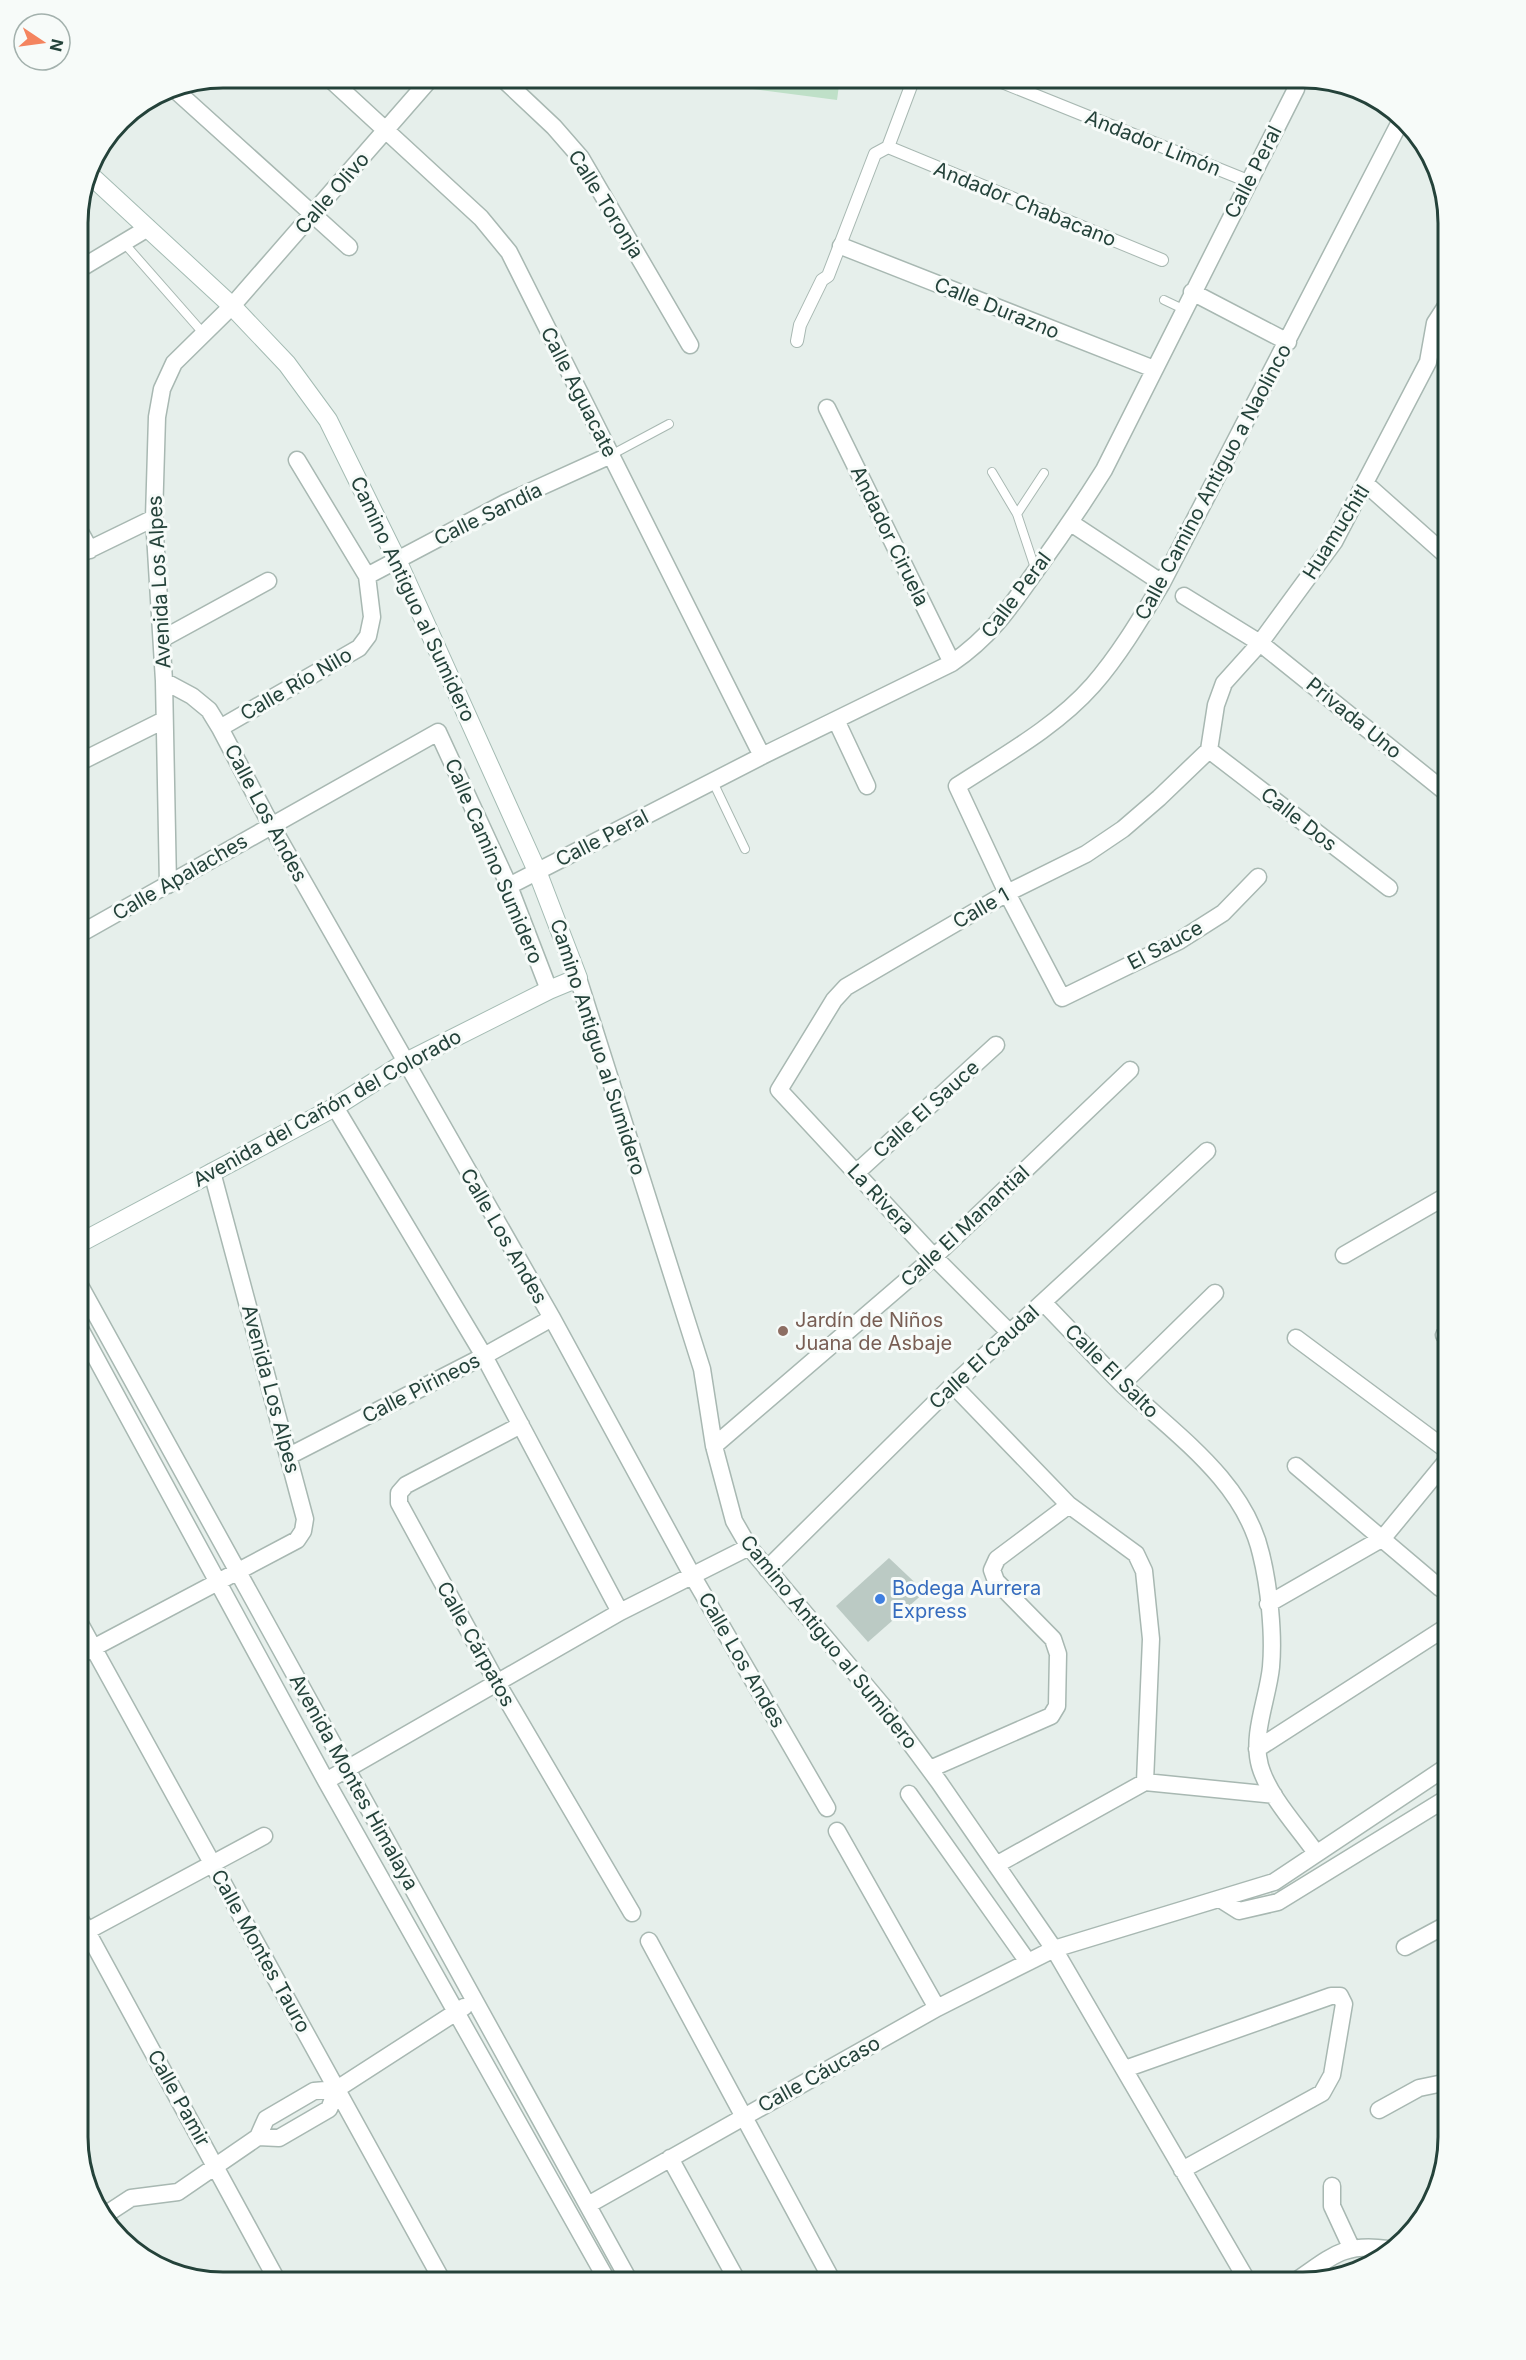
<svg xmlns="http://www.w3.org/2000/svg" width="1526" height="2360" font-family="Inter,sans-serif">
	<style>
		.green { fill: #bfe0c8 }
		.building { fill: #bbcac4 }
		.lines { fill: none; stroke-linecap: round; stroke-linejoin: round }
		.service-casing { stroke: #a8b8b2; stroke-width: 10 }
		.pedestrian-casing { stroke: #a8b8b2; stroke-width: 14 }
		.minor-casing { stroke: #a8b8b2; stroke-width: 19 }
		.secondary-casing { stroke: #a4bbb3; stroke-width: 20 }
		.service { stroke: #fff; stroke-width: 8 }
		.pedestrian { stroke: #fff; stroke-width: 12 }
		.minor { stroke: #fff; stroke-width: 16 }
		.secondary { stroke: #fff; stroke-width: 18 }
		.education-dot { fill: #8d6e63; stroke: #f7fbf9; stroke-width: 2 }
		.shop-dot { fill: #3f7fe0; stroke: #f7fbf9; stroke-width: 2 }
		.labels { text-anchor: middle; stroke-width: 6; stroke-linejoin: round; paint-order: stroke }
		.street-label { font-size: 20px; fill: #24423a; stroke: #f7fbf9 }
		.education-label { font-size: 20px; fill: #785e54; stroke: #f7fbf9; text-anchor: start }
		.shop-label { font-size: 20px; fill: #366cbe; stroke: #f7fbf9; text-anchor: start }
		.rim { fill: none; stroke: #24423a; stroke-width: 3 }
	</style>
	<rect width="100%" height="100%" fill="#e6efeb"/>
	<path class="green" d="M 747,78 L 840,78 L 837,100 L 745,88 Z"/>
	<path class="building" d="M 889,1558 L 925,1592 L 868,1642 L 836,1606 Z"/>
	<g class="lines">
		<defs>
			<path id="service" d="M 124,243 L 204,334
				M 1164,300 L 1183,309
				M 611,455 L 669,424
				M 992,472 L 1017,514 L 1036,571
				M 1017,514 L 1044,473
				M 713,782 L 745,849"/>
			<path id="pedestrian" d="M 992,78 L 1248,181
				M 888,147 L 1162,260
				M 797,341 L 800,325 L 822,280 L 828,276 L 875,154 L 888,147 L 914,78"/>
			<path id="minor" d="M 329,78 L 481,218 L 509,252 L 762,756
				M 502,78 L 554,127 L 581,158 L 690,345
				M 173,88 L 349,247
				M 841,246 L 1154,369
				M 78,270 L 148,228
				M 1192,292 L 1288,342
				M 827,408 L 952,663
				M 1366,484 L 1448,557
				M 1071,523 L 1162,583
				M 78,528 L 90,550
				M 78,555 L 154,518
				M 367,576 L 505,503 L 611,455
				M 1184,596 L 1260,643 L 1448,794
				M 162,639 L 268,581
				M 164,681 L 192,696 L 209,710 L 220,728 L 271,825 L 552,1318 L 692,1575 L 827,1808
				M 836,720 L 867,786
				M 220,728 L 359,648 L 368,636 L 372,617 L 367,576 L 297,460
				M 1209,750 L 1216,705 L 1224,683 L 1260,643 L 1334,542 L 1428,362 L 1435,323 L 1448,303
				M 1209,750 L 1389,888
				M 78,763 L 164,720
				M 1258,877 L 1223,913 L 1179,941 L 1062,998 L 1007,893 L 957,786 C 1003,756 1056,727 1093,685 C 1120,654 1141,618 1162,583 L 1400,122
				M 168,885 L 164,681 L 154,518 L 157,417 L 162,389 L 174,363 L 232,306 L 431,78
				M 509,886 L 762,756 L 952,663 C 990,637 1009,609 1035,572 C 1059,539 1082,505 1104,470 L 1296,89 L 1297,78
				M 78,935 L 438,732 L 509,886 L 549,990
				M 578,978 L 702,1369 L 714,1446 L 734,1521 L 749,1547 L 882,1705 L 939,1782 L 1054,1949 L 1248,2282
				M 335,1107 L 484,1356 L 620,1612
				M 856,1173 L 996,1045
				M 1344,1255 L 1448,1195
				M 78,1282 L 630,2282
				M 1043,1302 C 1069,1329 1095,1357 1122,1384 C 1174,1434 1244,1480 1261,1554 C 1269,1586 1274,1634 1271,1667 C 1268,1698 1251,1735 1260,1766 C 1269,1797 1298,1827 1316,1853
				M 78,1325 L 326,1781 L 608,2282
				M 1009,1332 L 934,1257 L 779,1090 L 834,1000 L 846,987 L 1007,893 L 1086,854 L 1123,829 L 1159,798 L 1209,750
				M 1444,1335 L 1448,1332
				M 1296,1338 L 1448,1451
				M 1122,1384 L 1215,1293
				M 953,1385 L 1069,1505 L 1136,1554 L 1144,1571 L 1151,1639 L 1145,1782
				M 521,1425 L 406,1485 L 399,1493 L 399,1503 L 496,1681 L 632,1913
				M 714,1446 L 934,1257 L 1130,1070
				M 289,1456 L 484,1356 L 552,1318
				M 1296,1466 L 1440,1588
				M 767,1569 L 953,1385 L 1207,1151
				M 1268,1604 L 1383,1538 L 1448,1459
				M 78,1620 L 443,2282
				M 78,1656 L 297,1540 L 303,1531 L 305,1519 L 212,1172
				M 1257,1749 L 1448,1626
				M 930,1769 L 1051,1716 L 1057,1706 L 1058,1654 L 1053,1639 L 996,1581 L 992,1570 L 997,1559 L 1069,1505
				M 326,1781 L 620,1612 L 749,1547
				M 909,1794 L 1028,1962
				M 837,1831 L 937,2008
				M 996,1865 L 1145,1782 L 1274,1795
				M 1220,1899 L 1239,1911 L 1278,1902 L 1447,1798
				M 78,1915 L 278,2282
				M 78,1936 L 264,1836
				M 649,1941 L 833,2282
				M 1405,1947 L 1448,1924
				M 1125,2069 L 1331,1996 L 1340,1996 L 1344,2004 L 1332,2075 L 1322,2093 L 1182,2170
				M 1379,2110 L 1419,2088 L 1448,2082
				M 258,2137 L 279,2138 L 329,2109 L 337,2089
				M 670,2158 L 738,2282
				M 1332,2186 L 1332,2206 L 1351,2247
				M 588,2205 L 937,2008 L 1054,1949 L 1274,1882 L 1448,1766
				M 105,2215 L 131,2198 L 178,2192 L 258,2137 L 266,2119 L 314,2091 L 337,2089 L 464,2007
				M 1294,2282 C 1329,2259 1342,2242 1387,2249"/>
			<path id="secondary" d="M 78,1244 L 335,1107 L 404,1063 L 549,990 L 578,978 L 537,871 L 397,560 L 328,420 L 287,364 L 232,306 L 88,173"/>
		</defs>
		<use href="#service" class="service-casing"/>
		<use href="#pedestrian" class="pedestrian-casing"/>
		<use href="#minor" class="minor-casing"/>
		<use href="#secondary" class="secondary-casing"/>
		<use href="#service" class="service"/>
		<use href="#pedestrian" class="pedestrian"/>
		<use href="#minor" class="minor"/>
		<use href="#secondary" class="secondary"/>
	</g>
	<circle class="education-dot" cx="783" cy="1331" r="6"/>
	<circle class="shop-dot" cx="880" cy="1599" r="6"/>
	<g class="labels">
		<g class="street-label">
			<text transform="translate(1153 143) rotate(22)" y="7">Andador Limón</text>
			<text transform="translate(1253 172) rotate(-63)" y="7">Calle Peral</text>
			<text transform="translate(332 193) rotate(-49)" y="7">Calle Olivo</text>
			<text transform="translate(606 204) rotate(58)" y="7">Calle Toronja</text>
			<text transform="translate(1025 204) rotate(22)" y="7">Andador Chabacano</text>
			<text transform="translate(997 308) rotate(22)" y="7">Calle Durazno</text>
			<text transform="translate(579 392) rotate(63)" y="7">Calle Aguacate</text>
			<text transform="translate(1213 482) rotate(-62)" y="7">Calle Camino Antiguo a Naolinco</text>
			<text transform="translate(488 514) rotate(-26)" y="7">Calle Sandía</text>
			<text transform="translate(1336 532) rotate(-58)" y="7">Huamuchitl</text>
			<text transform="translate(890 536) rotate(64)" y="7">Andador Ciruela</text>
			<text transform="translate(159 582) rotate(-93)" y="7">Avenida Los Alpes</text>
			<text transform="translate(1016 595) rotate(-53)" y="7">Calle Peral</text>
			<text transform="translate(413 599) rotate(65)" y="7">Camino Antiguo al Sumidero</text>
			<text transform="translate(296 684) rotate(-30)" y="7">Calle Río Nilo</text>
			<text transform="translate(1354 718) rotate(39)" y="7">Privada Uno</text>
			<text transform="translate(266 813) rotate(62)" y="7">Calle Los Andes</text>
			<text transform="translate(1299 819) rotate(38)" y="7">Calle Dos</text>
			<text transform="translate(602 838) rotate(-27)" y="7">Calle Peral</text>
			<text transform="translate(494 861) rotate(67)" y="7">Calle Camino Sumidero</text>
			<text transform="translate(180 877) rotate(-30)" y="7">Calle Apalaches</text>
			<text transform="translate(981 908) rotate(-30)" y="7">Calle 1</text>
			<text transform="translate(1165 945) rotate(-28)" y="7">El Sauce</text>
			<text transform="translate(598 1047) rotate(72)" y="7">Camino Antiguo al Sumidero</text>
			<text transform="translate(327 1108) rotate(-29)" y="7">Avenida del Cañón del Colorado</text>
			<text transform="translate(926 1109) rotate(-42)" y="7">Calle El Sauce</text>
			<text transform="translate(881 1199) rotate(47)" y="7">La Rivera</text>
			<text transform="translate(965 1226) rotate(-43)" y="7">Calle El Manantial</text>
			<text transform="translate(504 1236) rotate(60)" y="7">Calle Los Andes</text>
			<text transform="translate(984 1357) rotate(-43)" y="7">Calle El Caudal</text>
			<text transform="translate(1112 1371) rotate(45)" y="7">Calle El Salto</text>
			<text transform="translate(421 1388) rotate(-27)" y="7">Calle Pirineos</text>
			<text transform="translate(271 1389) rotate(75)" y="7">Avenida Los Alpes</text>
			<text transform="translate(829 1642) rotate(51)" y="7">Camino Antiguo al Sumidero</text>
			<text transform="translate(476 1644) rotate(61)" y="7">Calle Cárpatos</text>
			<text transform="translate(742 1660) rotate(60)" y="7">Calle Los Andes</text>
			<text transform="translate(354 1782) rotate(61)" y="7">Avenida Montes Himalaya</text>
			<text transform="translate(261 1951) rotate(61)" y="7">Calle Montes Tauro</text>
			<text transform="translate(819 2074) rotate(-29)" y="7">Calle Cáucaso</text>
			<text transform="translate(179 2098) rotate(61)" y="7">Calle Pamir</text>
		</g>
		<g class="education-label">
			<text x="795" y="1327">Jardín de Niños<tspan x="795" dy="23">Juana de Asbaje</tspan></text>
		</g>
		<g class="shop-label">
			<text x="892" y="1595">Bodega Aurrera<tspan x="892" dy="23">Express</tspan></text>
		</g>
	</g>
	<path d="M0 0H1526V2360H0ZM223 88H1303A135 135 0 0 1 1438 223V2137A135 135 0 0 1 1303 2272H223A135 135 0 0 1 88 2137V223A135 135 0 0 1 223 88Z" fill="#f7fbf9" fill-rule="evenodd"/>
	<path class="rim" d="M223 88H1303A135 135 0 0 1 1438 223V2137A135 135 0 0 1 1303 2272H223A135 135 0 0 1 88 2137V223A135 135 0 0 1 223 88Z"/>
	<g transform="translate(42 42) rotate(103)"><circle r="28" fill="#f7fbf9" stroke="#a3b1ad" stroke-width="1.5"/>
	<path d="M0-4.5L10 22L0 15L-10 22Z" fill="#f4845f"/>
	<text y="-9" font-size="16" font-weight="bold" text-anchor="middle" fill="#24423a">N</text>
	</g>
</svg>
